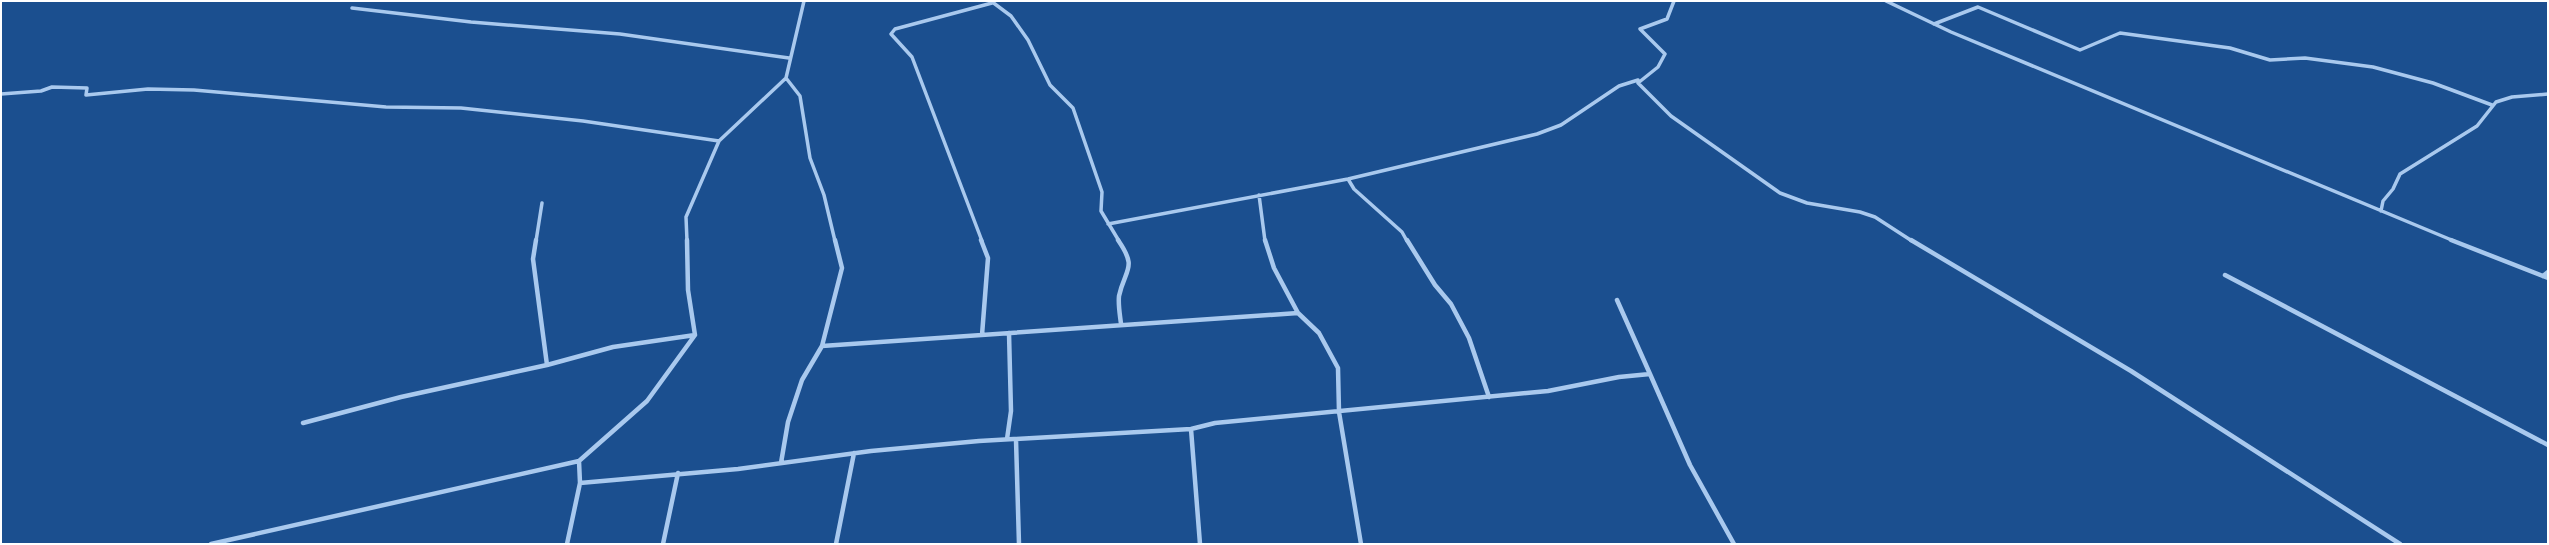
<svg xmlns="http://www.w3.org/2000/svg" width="2549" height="545" font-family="'Work Sans',sans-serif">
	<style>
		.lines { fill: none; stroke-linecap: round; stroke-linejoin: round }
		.minor-far1 { stroke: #a9c9ee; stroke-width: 3.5 }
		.minor { stroke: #a9c9ee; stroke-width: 4.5 }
	</style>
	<rect width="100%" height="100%" fill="#1b4f8f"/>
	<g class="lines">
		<path class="minor-far1" d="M 991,1 L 1011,16 L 1028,40 L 1050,85 L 1073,108 L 1102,192 L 1101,211 L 1119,241
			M 1674,1 L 1667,19 L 1640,29 L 1665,54 L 1658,67 L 1638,83 L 1671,116 L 1780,193 L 1807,203 L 1860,212 L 1875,217 L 1912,241
			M 1886,1 L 1951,32 L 2454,241
			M 352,8 L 471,22 L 620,34 L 789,58
			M 1934,24 L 1978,7 L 2080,50 L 2120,33 L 2230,48 L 2270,60 L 2305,58 L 2373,67 L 2433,83 L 2492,105
			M 786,78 L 800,96 L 810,158 L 824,195 L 835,241
			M 1,94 L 41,91 L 52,87 L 87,88 L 86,95 L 148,89 L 194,90 L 386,107 L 461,108 L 583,121 L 719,141
			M 1348,179 L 1354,189 L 1402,232 L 1407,241
			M 1259,195 L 1265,241
			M 2381,211 L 2383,201 L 2393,189 L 2400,174 L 2477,126 L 2496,102 L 2512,97 L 2548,94
			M 1108,224 L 1348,179 L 1537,134 L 1561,125 L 1619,86 L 1638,80
			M 536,241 L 542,203
			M 687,241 L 686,217 L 719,141 L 786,78 L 804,1
			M 982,241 L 912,57 L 891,34 L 895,29 L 992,3"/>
		<path class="minor" d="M 536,240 L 533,259 L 547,365
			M 981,240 L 988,258 L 982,335
			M 1118,240 C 1138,269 1125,268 1119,296 C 1118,305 1120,315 1121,324
			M 1265,240 L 1274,268 L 1298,313 L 1319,333 L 1338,368 L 1339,412 L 1361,544
			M 1407,240 L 1435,285 L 1451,304 L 1469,338 L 1489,397
			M 1911,240 L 2131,371 L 2400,544
			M 2451,240 L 2548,278
			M 2225,275 L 2548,445
			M 2543,276 L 2548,272
			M 822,346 L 1298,313
			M 1650,374 L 1690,465 L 1734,544
			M 303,423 L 401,397 L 547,365 L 613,347 L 695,335
			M 1191,429 L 1200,544
			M 1007,439 L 1011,411 L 1009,333
			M 1016,440 L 1019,544
			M 781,463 L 788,422 L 802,380 L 822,346 L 842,268 L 835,240
			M 580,483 L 738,469 L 871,451 L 979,441 L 1191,429 L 1215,423 L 1548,391 L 1619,377 L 1650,374 L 1617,300
			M 211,544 L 579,461
			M 567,544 L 580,483 L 579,461 L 647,401 L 695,335 L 688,290 L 687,240
			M 663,544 L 678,473
			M 836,544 L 854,453"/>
	</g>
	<rect width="2549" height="545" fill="none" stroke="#ffffff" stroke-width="4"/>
</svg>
